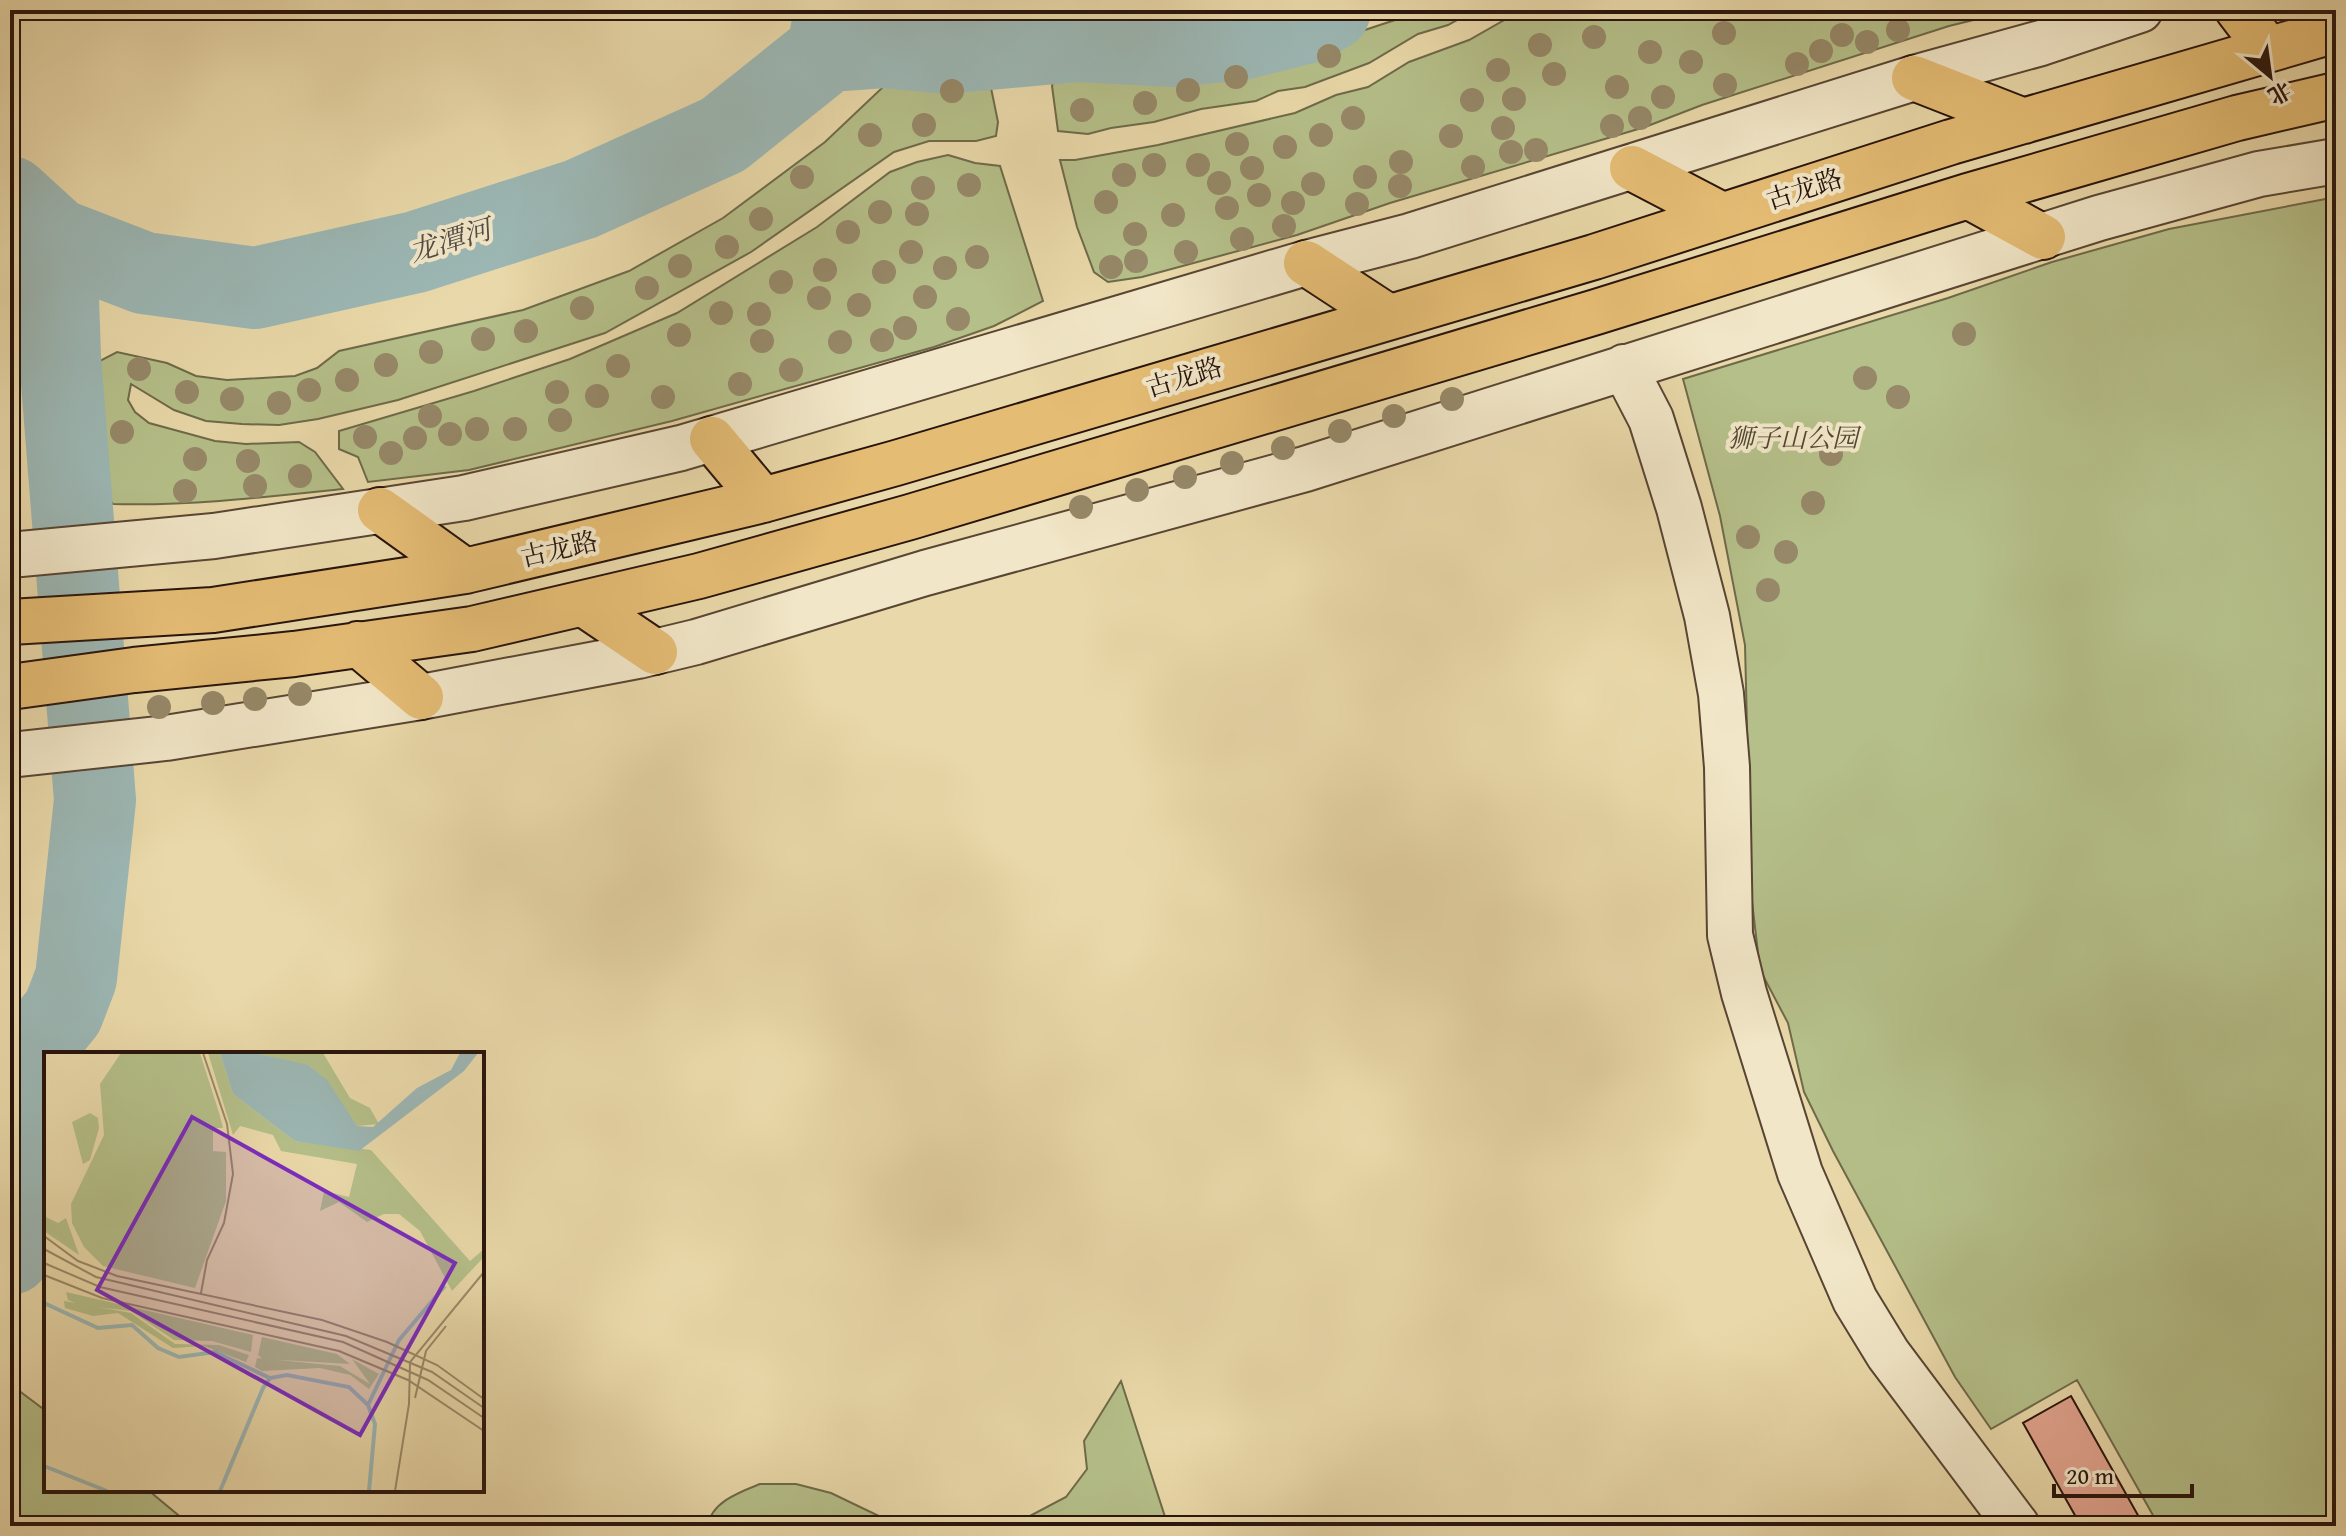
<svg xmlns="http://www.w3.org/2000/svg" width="2346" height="1536" font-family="'Gentium Book Plus','Noto Serif SC',serif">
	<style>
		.green { fill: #b5bf89; stroke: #6e6a4a; stroke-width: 2 }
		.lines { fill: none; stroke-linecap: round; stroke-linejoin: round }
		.river { stroke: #9cb7b4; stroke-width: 82 }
		.building { fill: #e2a48f; stroke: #28140c; stroke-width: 2 }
		.street-casing { stroke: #584533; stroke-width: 48 }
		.primary-casing { stroke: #28140c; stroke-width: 48 }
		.street { stroke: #f1e6c7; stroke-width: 44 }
		.primary { stroke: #e4bc74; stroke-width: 44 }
		.tree { fill: #968868 }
		.labels { text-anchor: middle; stroke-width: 8; stroke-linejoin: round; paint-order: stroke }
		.street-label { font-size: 26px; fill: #28140c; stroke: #f1e6c7 }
		.park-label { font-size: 26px; font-style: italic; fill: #524732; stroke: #f1e6c7 }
		.water-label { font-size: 28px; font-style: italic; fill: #514d47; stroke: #f1e6c7 }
		.inset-river { fill: none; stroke: #9cb7b4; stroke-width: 4 }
		.inset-road { fill: none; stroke: #9c8a6a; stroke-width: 2 }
		.view { fill: #7b2cbf; fill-opacity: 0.15; stroke: #7b2cbf; stroke-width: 4 }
		.inset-edge { fill: none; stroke: #28140c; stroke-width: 4 }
	</style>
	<rect width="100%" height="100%" fill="#e9d8a9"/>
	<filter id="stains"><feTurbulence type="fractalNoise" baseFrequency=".0025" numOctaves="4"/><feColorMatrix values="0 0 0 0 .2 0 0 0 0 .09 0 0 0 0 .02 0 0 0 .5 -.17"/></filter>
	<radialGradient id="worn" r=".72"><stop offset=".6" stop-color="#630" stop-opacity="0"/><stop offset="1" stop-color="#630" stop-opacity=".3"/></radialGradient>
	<path class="green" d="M 1417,10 L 1475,10 L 1448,25 L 1418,34 L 1369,63 L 1305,87 L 1278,91 L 1256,101 L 1201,109 L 1154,122 L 1111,128 L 1088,134 L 1058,131 L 1052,86 L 1055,74 L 1083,63 L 1157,75 L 1183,73 L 1204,66 L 1233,61 L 1259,65 L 1404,17 Z
		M 1522,10 L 2014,10 L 1949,26 L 1702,105 L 1645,127 L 1390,203 L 1297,235 L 1142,277 L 1108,282 L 1094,272 L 1077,227 L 1060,160 L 1075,160 L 1158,145 L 1295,113 L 1336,95 L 1368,87 L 1409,62 L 1469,40 Z
		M 976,67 L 989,78 L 998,122 L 996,136 L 976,141 L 929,141 L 894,152 L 751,252 L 605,333 L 398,400 L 318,419 L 279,425 L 242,424 L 206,421 L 174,410 L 131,384 L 128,400 L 135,412 L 149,423 L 215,441 L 246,444 L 299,442 L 315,452 L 343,489 C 267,497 190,506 113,504 L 103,492 L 92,365 L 117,352 L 167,363 L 196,376 L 227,380 L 295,376 L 317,368 L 339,351 L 523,310 L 629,271 L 723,218 L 825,142 L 883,87 L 910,72 Z
		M 948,155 L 975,163 L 1000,166 L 1043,301 L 994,326 L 934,347 L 672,421 L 469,470 L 368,482 L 358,457 L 339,449 L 339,431 L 474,391 L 570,359 L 677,313 L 817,227 L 890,172 L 917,162 Z
		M 2336,197 L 2336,1526 L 2159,1526 L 2077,1380 L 1991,1429 L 1955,1377 L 1833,1151 L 1804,1092 L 1788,1023 L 1760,970 L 1751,893 L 1745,645 L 1720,516 L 1683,379 L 1948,298 L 2052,262 L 2169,229 Z
		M 1121,1381 L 1168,1526 L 950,1526 L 1028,1517 L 1066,1497 L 1087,1469 L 1084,1441 Z
		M 10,1384 L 46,1411 L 46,1490 L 148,1490 L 183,1519 L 203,1526 L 10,1526 Z
		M 760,1484 L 796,1484 L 831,1493 L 883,1518 L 928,1526 L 708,1526 C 711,1502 740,1492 760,1484 Z"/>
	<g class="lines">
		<path class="river" d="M 828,51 L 884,47 L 945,53 L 1077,41 L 1174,46 L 1241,39 L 1309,22 L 1330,10
			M 10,197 L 56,239 L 144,273 L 255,288 L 416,252 L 581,199 L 723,135 L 828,51 L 835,10
			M 10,1254 L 44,1158 L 45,1125 L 32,1065 L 40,1040 L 63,1012 L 76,978 L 95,800 L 60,357 L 56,239"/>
	</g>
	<path class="building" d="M 2071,1396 L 2144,1526 L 2081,1526 L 2023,1423 Z"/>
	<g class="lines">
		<defs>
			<path id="street" d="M 1624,367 L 1651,419 L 1679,508 L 1707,616 L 1721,694 L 1727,767 L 1730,935 L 1744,993 L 1800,1173 L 1855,1300 L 1888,1354 L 2017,1526
				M 10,555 L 214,536 L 464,498 L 681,448 L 1306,263 L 1410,236 L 1914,78 L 2041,43 L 2140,10
				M 10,755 L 166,738 L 421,697 L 638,656 L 696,642 L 925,573 L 1305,469 L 2099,218 L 2259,174 L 2336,161"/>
			<path id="primary" d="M 2238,10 L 2267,48
				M 1914,78 L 2024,121
				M 1632,168 L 1722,215
				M 1968,196 L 2043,237
				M 1306,263 L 1387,316
				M 712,439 L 763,500
				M 380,510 L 465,571
				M 584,604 L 655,652
				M 10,622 L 213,610 L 465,571 L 763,500 L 896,463 L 1594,257 L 1951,142 L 2336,30
				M 358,644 L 421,697
				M 10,687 L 134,670 L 294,654 L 472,629 L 699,576 L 910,517 L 1596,312 L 1968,196 L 2237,118 L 2336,95"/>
		</defs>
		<use href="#street" class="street-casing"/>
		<use href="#primary" class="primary-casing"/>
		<use href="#street" class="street"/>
		<use href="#primary" class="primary"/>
	</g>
	<g class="tree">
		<circle cx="1898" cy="30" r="12"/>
		<circle cx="1724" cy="33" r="12"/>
		<circle cx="1842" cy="35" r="12"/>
		<circle cx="1594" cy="37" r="12"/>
		<circle cx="1867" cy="42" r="12"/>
		<circle cx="1540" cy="45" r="12"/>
		<circle cx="1821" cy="51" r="12"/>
		<circle cx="1650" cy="52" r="12"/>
		<circle cx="1329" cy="56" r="12"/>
		<circle cx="1691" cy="62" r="12"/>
		<circle cx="1797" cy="64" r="12"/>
		<circle cx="1498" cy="70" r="12"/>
		<circle cx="1554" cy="74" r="12"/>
		<circle cx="1236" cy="77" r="12"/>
		<circle cx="1725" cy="85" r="12"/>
		<circle cx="1617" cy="87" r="12"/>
		<circle cx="1188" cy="90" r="12"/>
		<circle cx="952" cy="91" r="12"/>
		<circle cx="1663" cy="97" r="12"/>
		<circle cx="1514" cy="99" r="12"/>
		<circle cx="1472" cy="100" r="12"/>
		<circle cx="1145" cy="103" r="12"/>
		<circle cx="1082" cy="110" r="12"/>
		<circle cx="1353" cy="118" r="12"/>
		<circle cx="1640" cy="118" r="12"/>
		<circle cx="924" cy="125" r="12"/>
		<circle cx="1612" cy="126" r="12"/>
		<circle cx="1503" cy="128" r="12"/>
		<circle cx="870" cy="135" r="12"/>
		<circle cx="1321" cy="135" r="12"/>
		<circle cx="1451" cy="136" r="12"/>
		<circle cx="1237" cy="144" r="12"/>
		<circle cx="1285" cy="147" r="12"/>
		<circle cx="1536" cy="150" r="12"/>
		<circle cx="1511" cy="152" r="12"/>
		<circle cx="1401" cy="162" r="12"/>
		<circle cx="1154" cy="165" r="12"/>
		<circle cx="1198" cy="165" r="12"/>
		<circle cx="1473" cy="167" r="12"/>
		<circle cx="1252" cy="168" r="12"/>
		<circle cx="1124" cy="175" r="12"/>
		<circle cx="802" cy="177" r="12"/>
		<circle cx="1365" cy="177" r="12"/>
		<circle cx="1219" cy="183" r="12"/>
		<circle cx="1313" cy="184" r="12"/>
		<circle cx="969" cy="185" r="12"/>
		<circle cx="1400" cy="186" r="12"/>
		<circle cx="923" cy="188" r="12"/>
		<circle cx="1259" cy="195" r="12"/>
		<circle cx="1106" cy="202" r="12"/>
		<circle cx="1293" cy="203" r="12"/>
		<circle cx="1357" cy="204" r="12"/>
		<circle cx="1227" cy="208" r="12"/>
		<circle cx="880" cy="212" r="12"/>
		<circle cx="917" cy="214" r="12"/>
		<circle cx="1173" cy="215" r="12"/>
		<circle cx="761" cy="219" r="12"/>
		<circle cx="1284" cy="226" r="12"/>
		<circle cx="848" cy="232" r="12"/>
		<circle cx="1135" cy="234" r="12"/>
		<circle cx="1242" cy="239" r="12"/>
		<circle cx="727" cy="247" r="12"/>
		<circle cx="911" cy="252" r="12"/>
		<circle cx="1186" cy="252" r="12"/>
		<circle cx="977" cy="257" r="12"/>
		<circle cx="1136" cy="261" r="12"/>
		<circle cx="680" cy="266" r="12"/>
		<circle cx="1111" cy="267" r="12"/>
		<circle cx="945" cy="268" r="12"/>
		<circle cx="825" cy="270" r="12"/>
		<circle cx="884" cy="272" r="12"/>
		<circle cx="781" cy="282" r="12"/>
		<circle cx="647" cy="288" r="12"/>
		<circle cx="925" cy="297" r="12"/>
		<circle cx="819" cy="298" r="12"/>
		<circle cx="859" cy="305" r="12"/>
		<circle cx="582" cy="308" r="12"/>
		<circle cx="721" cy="313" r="12"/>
		<circle cx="759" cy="314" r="12"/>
		<circle cx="958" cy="319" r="12"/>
		<circle cx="905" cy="328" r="12"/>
		<circle cx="526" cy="331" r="12"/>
		<circle cx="1964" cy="334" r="12"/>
		<circle cx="679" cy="335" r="12"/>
		<circle cx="483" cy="339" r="12"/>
		<circle cx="882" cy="340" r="12"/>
		<circle cx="762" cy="341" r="12"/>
		<circle cx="840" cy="342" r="12"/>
		<circle cx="431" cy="352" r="12"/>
		<circle cx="386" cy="365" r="12"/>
		<circle cx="618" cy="366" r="12"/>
		<circle cx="139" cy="369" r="12"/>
		<circle cx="791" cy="370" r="12"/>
		<circle cx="1865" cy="378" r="12"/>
		<circle cx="347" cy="380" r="12"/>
		<circle cx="740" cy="384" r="12"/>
		<circle cx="309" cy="390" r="12"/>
		<circle cx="187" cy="392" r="12"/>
		<circle cx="557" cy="392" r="12"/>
		<circle cx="597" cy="396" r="12"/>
		<circle cx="663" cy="397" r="12"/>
		<circle cx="1898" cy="397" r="12"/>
		<circle cx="232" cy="399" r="12"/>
		<circle cx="1452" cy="399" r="12"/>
		<circle cx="279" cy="403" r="12"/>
		<circle cx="430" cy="416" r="12"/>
		<circle cx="1394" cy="416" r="12"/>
		<circle cx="560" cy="420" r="12"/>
		<circle cx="477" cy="429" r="12"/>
		<circle cx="515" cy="429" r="12"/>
		<circle cx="1340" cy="431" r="12"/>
		<circle cx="122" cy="432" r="12"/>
		<circle cx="450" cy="434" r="12"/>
		<circle cx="365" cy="437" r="12"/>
		<circle cx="415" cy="438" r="12"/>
		<circle cx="1283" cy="448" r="12"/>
		<circle cx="391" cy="453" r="12"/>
		<circle cx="1831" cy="454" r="12"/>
		<circle cx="195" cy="459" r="12"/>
		<circle cx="248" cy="461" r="12"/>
		<circle cx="1232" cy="463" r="12"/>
		<circle cx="300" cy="476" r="12"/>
		<circle cx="1185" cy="477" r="12"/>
		<circle cx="255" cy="486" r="12"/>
		<circle cx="1137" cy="490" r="12"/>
		<circle cx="185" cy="491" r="12"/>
		<circle cx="1813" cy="503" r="12"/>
		<circle cx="1081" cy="507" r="12"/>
		<circle cx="1748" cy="537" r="12"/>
		<circle cx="1786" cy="552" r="12"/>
		<circle cx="1768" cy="590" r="12"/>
		<circle cx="300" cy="694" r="12"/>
		<circle cx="255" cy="699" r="12"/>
		<circle cx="213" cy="703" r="12"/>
		<circle cx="159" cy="707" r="12"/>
	</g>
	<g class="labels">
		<g class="street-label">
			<text transform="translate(1804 189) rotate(-18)" y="9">古龙路</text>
			<text transform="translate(1184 377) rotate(-17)" y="9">古龙路</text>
			<text transform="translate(559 549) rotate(-13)" y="9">古龙路</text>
		</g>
		<g class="park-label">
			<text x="1793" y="447">狮子山公园</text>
		</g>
		<g class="water-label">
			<text transform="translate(450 240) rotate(-17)" y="10">龙潭河</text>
		</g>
	</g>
	<g transform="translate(44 1052)">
		<rect width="440" height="440" fill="#e9d8a9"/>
		<path d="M 77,1 L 156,1 L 176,64 L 179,76 L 169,76 L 169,99 L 182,100 L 182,149 L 151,236 L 59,214 L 40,195 L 28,171 L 27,152 L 60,83 L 56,32 ZM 164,1 L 176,1 L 189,42 L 251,89 L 327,98 L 426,209 L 440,197 L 440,205 L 408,239 L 376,179 L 355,162 L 340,162 L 323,170 L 295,150 L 276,159 L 280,139 L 305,145 L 313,112 L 237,99 L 229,83 L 196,74 L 189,83 ZM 211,1 L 279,1 L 306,46 L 326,56 L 335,72 L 313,74 L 267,15 ZM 46,61 L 54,66 L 55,76 L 46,108 L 39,112 L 28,70 ZM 0,164 L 14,171 L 22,166 L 35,203 L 0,179 ZM 22,240 L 209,283 L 207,300 L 168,289 L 130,288 L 87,259 L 36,253 L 24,248 ZM 20,249 L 87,261 L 131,292 L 175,293 L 205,303 L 202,310 L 160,294 L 129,296 L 74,261 L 49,264 L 21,256 ZM 218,285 L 293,302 L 306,312 L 219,307 L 214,303 ZM 213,306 L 296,314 L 326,332 L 308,307 L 335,322 L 325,337 L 306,323 L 276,316 L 218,319 L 211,315 Z" fill="#b5bf89"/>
		<path d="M 176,1 L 211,1 L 264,13 L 283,28 L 313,74 L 329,75 L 373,36 L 407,18 L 416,1 L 434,1 L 420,19 L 315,99 L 251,89 L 189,42 Z" fill="#9cb7b4"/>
		<path class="inset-river" d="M 0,251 L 54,276 L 88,273 L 114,296 L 135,305 L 171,300 L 226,326M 324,353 L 355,288 L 401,234M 0,414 L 63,439M 176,439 L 219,336 L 226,326 L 243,323 L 305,335 L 324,353 L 331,372 L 325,439"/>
		<path class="inset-road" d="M 0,184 L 34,209 L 73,224 L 278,268 L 343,290 L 393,313 L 440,347M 0,197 L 52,225 L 302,284 L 388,320 L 440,356M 0,211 L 56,235 L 299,290 L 384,328 L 440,366M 0,223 L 58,246 L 295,299 L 364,328 L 440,379M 157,241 L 163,208 L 180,171 L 189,122 L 183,72 L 159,1M 371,346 L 382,299 L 402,274M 351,439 L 365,352 L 366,310 L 440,220"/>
		<path class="view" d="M 148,65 L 411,211 L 316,383 L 53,238 Z"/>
		<rect width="440" height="440" class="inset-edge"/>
	</g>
	<rect width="2346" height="1536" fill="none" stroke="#e9d8a9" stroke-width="40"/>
	<rect x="12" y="12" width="2322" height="1512" fill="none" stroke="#28140c" stroke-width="4"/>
	<rect x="20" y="20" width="2306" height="1496" fill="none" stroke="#28140c" stroke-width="2"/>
	<g transform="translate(2270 76) rotate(151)" stroke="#f1e6c7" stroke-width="6" paint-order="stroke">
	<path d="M0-6L14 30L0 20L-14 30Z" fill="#28140c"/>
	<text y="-12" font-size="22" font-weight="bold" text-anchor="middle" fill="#28140c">北</text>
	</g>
	<path d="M2054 1484v12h138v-12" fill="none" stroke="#28140c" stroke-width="4"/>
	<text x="2066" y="1484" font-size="24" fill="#28140c" stroke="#f1e6c7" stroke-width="6" paint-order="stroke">20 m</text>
	<rect width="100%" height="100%" filter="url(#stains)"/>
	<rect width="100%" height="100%" fill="url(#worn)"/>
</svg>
